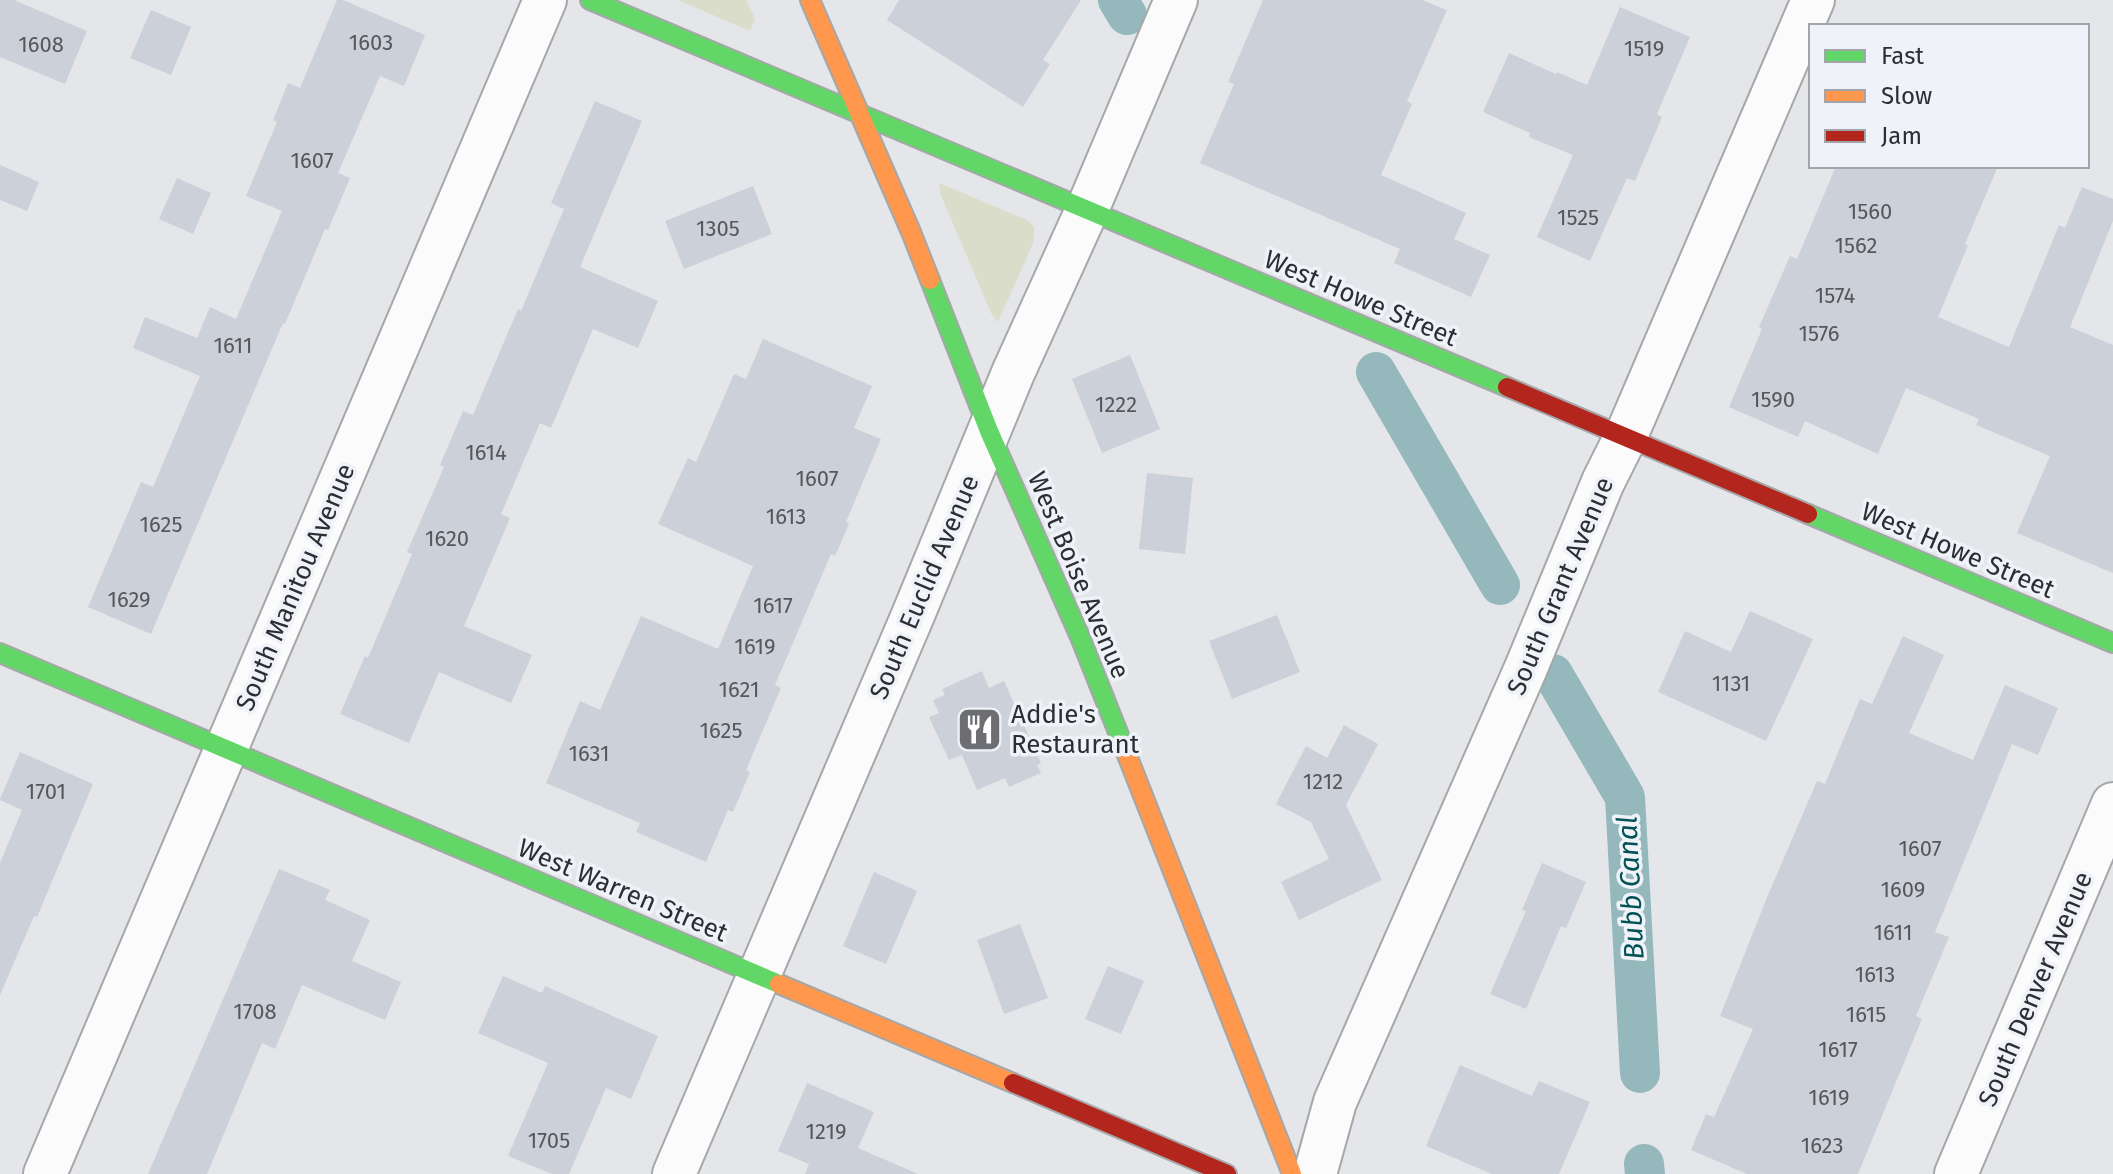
<svg xmlns="http://www.w3.org/2000/svg" width="2113" height="1174" font-family="'Fira Sans',sans-serif">
	<style>
		.green { fill: #daddc9 }
		.lines { fill: none; stroke-linecap: round; stroke-linejoin: round }
		.canal { stroke: #94b8bc; stroke-width: 40 }
		.building { fill: #ccd0d8 }
		.street-casing { stroke: #a5a7a9; stroke-width: 46 }
		.fast-casing { stroke: #a5a7a9; stroke-width: 22 }
		.slow-casing { stroke: #a5a7a9; stroke-width: 22 }
		.jam-casing { stroke: #a5a7a9; stroke-width: 22 }
		.street { stroke: #fbfbfc; stroke-width: 42 }
		.fast { stroke: #63d668; stroke-width: 18 }
		.slow { stroke: #ff974d; stroke-width: 18 }
		.jam { stroke: #b3261e; stroke-width: 18 }
		.labels { text-anchor: middle; stroke-width: 7; stroke-linejoin: round; paint-order: stroke }
		.number-label { font-size: 22px; fill: #55575b }
		.street-label { font-size: 26px; fill: #2c2e30; stroke: #eff2f8 }
		.poi-label { font-size: 26px; fill: #2c2e30; stroke: #eff2f8; text-anchor: start }
		.water-label { font-size: 28px; font-style: italic; fill: #005257; stroke: #eff2f8 }
	</style>
	<rect width="100%" height="100%" fill="#e4e6e9"/>
	<path class="green" d="M 678,0 L 746,0 L 755,19 L 750,31 Z
		M 939,183 L 1027,220 L 1034,227 L 1034,241 L 998,322 L 991,313 L 940,193 Z"/>
	<g class="lines">
		<path class="canal" d="M 1118,0 L 1127,15
			M 1376,372 L 1500,585
			M 1553,674 L 1625,797 L 1640,1073
			M 1644,1164 L 1645,1174"/>
	</g>
	<path class="building" d="M 0,0 L 14,0 L 87,31 L 65,84 L 0,57 Z
		M 337,0 L 343,0 L 425,35 L 404,86 L 380,76 L 338,173 L 350,178 L 328,230 L 325,229 L 285,324 L 283,323 L 151,634 L 88,607 L 141,482 L 153,487 L 200,376 L 133,348 L 145,317 L 197,338 L 210,307 L 236,319 L 282,211 L 246,196 L 277,122 L 273,120 L 288,83 L 300,88 Z
		M 899,0 L 1081,0 L 1043,60 L 1050,64 L 1023,107 L 887,20 Z
		M 1263,0 L 1422,0 L 1447,10 L 1407,101 L 1412,104 L 1381,175 L 1466,213 L 1454,239 L 1490,255 L 1471,297 L 1394,263 L 1400,249 L 1200,163 L 1234,84 L 1228,82 Z
		M 1620,7 L 1690,37 L 1657,114 L 1662,117 L 1635,181 L 1627,178 L 1590,261 L 1537,237 L 1573,155 L 1529,137 L 1530,133 L 1483,112 L 1509,53 L 1556,74 L 1557,72 L 1587,85 Z
		M 151,10 L 191,27 L 171,75 L 130,58 Z
		M 595,101 L 642,121 L 580,267 L 658,301 L 638,348 L 593,329 L 551,428 L 540,423 L 501,514 L 510,518 L 464,626 L 532,655 L 511,703 L 439,672 L 409,743 L 340,714 L 365,656 L 368,658 L 412,554 L 407,552 L 444,467 L 440,465 L 463,411 L 473,415 L 518,309 L 521,311 L 564,209 L 551,203 Z
		M 0,165 L 39,182 L 27,211 L 0,200 Z
		M 1836,166 L 1998,166 L 1965,244 L 1968,245 L 1938,317 L 2009,347 L 2059,225 L 2065,228 L 2082,187 L 2113,199 L 2113,221 L 2070,327 L 2113,345 L 2113,573 L 2017,533 L 2050,456 L 1976,425 L 1979,419 L 1906,388 L 1878,454 L 1805,421 L 1798,437 L 1729,407 L 1762,329 L 1759,327 L 1790,256 L 1797,259 Z
		M 177,178 L 211,193 L 193,234 L 159,219 Z
		M 753,186 L 772,234 L 684,269 L 665,221 Z
		M 763,339 L 872,386 L 854,428 L 881,439 L 846,522 L 849,524 L 835,556 L 831,554 L 775,685 L 781,688 L 746,770 L 750,772 L 733,812 L 728,810 L 706,862 L 636,832 L 640,823 L 546,783 L 580,701 L 600,710 L 641,616 L 718,649 L 753,566 L 658,524 L 688,458 L 696,462 L 734,374 L 746,379 Z
		M 1130,355 L 1160,429 L 1102,453 L 1072,379 Z
		M 1147,473 L 1193,478 L 1185,554 L 1139,549 Z
		M 1750,611 L 1813,639 L 1766,741 L 1658,692 L 1685,631 L 1731,652 Z
		M 1277,615 L 1300,672 L 1232,699 L 1209,641 Z
		M 1903,636 L 1944,655 L 1909,733 L 1973,760 L 2005,685 L 2058,708 L 2038,755 L 2012,744 L 1935,932 L 1949,937 L 1916,1016 L 1922,1019 L 1858,1174 L 1747,1174 L 1691,1150 L 1706,1114 L 1714,1117 L 1753,1029 L 1720,1016 L 1768,895 L 1817,781 L 1825,784 L 1860,699 L 1872,704 Z
		M 982,671 L 989,688 L 1004,681 L 1041,763 L 1037,765 L 1041,773 L 1009,787 L 1005,778 L 977,790 L 962,755 L 949,760 L 929,717 L 939,713 L 933,700 L 945,695 L 942,689 Z
		M 1344,725 L 1378,744 L 1346,805 L 1382,880 L 1299,920 L 1281,882 L 1329,859 L 1311,822 L 1276,804 L 1306,746 L 1327,758 Z
		M 20,752 L 93,784 L 37,917 L 34,916 L 0,995 L 0,863 L 22,810 L 0,800 L 0,799 Z
		M 1542,863 L 1586,882 L 1566,928 L 1561,926 L 1526,1009 L 1490,994 L 1526,911 L 1522,910 Z
		M 279,869 L 330,890 L 325,900 L 370,920 L 352,961 L 401,982 L 385,1020 L 302,985 L 275,1049 L 262,1043 L 207,1174 L 148,1174 Z
		M 874,872 L 917,891 L 886,964 L 843,946 Z
		M 1020,924 L 1048,998 L 1004,1014 L 977,940 Z
		M 1108,966 L 1144,981 L 1121,1034 L 1085,1019 Z
		M 503,976 L 542,993 L 545,986 L 658,1036 L 631,1099 L 606,1088 L 569,1174 L 552,1174 L 508,1156 L 548,1063 L 478,1033 Z
		M 1460,1065 L 1532,1096 L 1539,1081 L 1590,1102 L 1559,1174 L 1492,1174 L 1426,1146 Z
		M 807,1083 L 874,1112 L 858,1148 L 918,1174 L 805,1174 L 809,1164 L 778,1151 Z"/>
	<g class="lines">
		<defs>
			<path id="street" d="M 45,1174 L 545,0
				M 674,1174 L 913,615 L 1013,373 L 1087,210 L 1176,0
				M 1315,1174 L 1335,1102 L 1526,668 L 1603,482 L 1626,436 L 1813,0
				M 1956,1174 L 2113,804"/>
			<path id="fast" d="M 590,0 L 1507,387
				M 930,280 L 989,431 L 1080,637 L 1127,755
				M 1808,514 L 2113,643
				M 0,653 L 779,984"/>
			<path id="slow" d="M 810,0 L 911,232 L 930,280
				M 1127,755 L 1292,1174
				M 779,984 L 1013,1083"/>
			<path id="jam" d="M 1507,387 L 1808,514
				M 1013,1083 L 1227,1174"/>
		</defs>
		<use href="#street" class="street-casing"/>
		<use href="#fast" class="fast-casing"/>
		<use href="#slow" class="slow-casing"/>
		<use href="#jam" class="jam-casing"/>
		<use href="#street" class="street"/>
		<use href="#fast" class="fast"/>
		<use href="#slow" class="slow"/>
		<use href="#jam" class="jam"/>
	</g>
	<defs>
		<symbol id="restaurant-square" viewBox="-11 -11 22 22"><rect x="-9" y="-9" width="18" height="18" rx="4" fill="#6c6e71" stroke="#eff2f8"/><path d="M-5-6h1v4h1v-4h1v4h1v-4h1v5L-1.5 .5V6h-2V.5L-5-1ZM5-6V6H3V1.5H1.5Q1.5-4 5-6Z" fill="#fff"/></symbol>
	</defs>
	<g fill-rule="evenodd">
		<use href="#restaurant-square" x="954" y="704" width="51" height="51"/>
	</g>
	<g class="labels">
		<g class="number-label">
			<text x="371" y="50">1603</text>
			<text x="41" y="52">1608</text>
			<text x="1644" y="56">1519</text>
			<text x="312" y="168">1607</text>
			<text x="1870" y="219">1560</text>
			<text x="1578" y="225">1525</text>
			<text x="718" y="236">1305</text>
			<text x="1856" y="253">1562</text>
			<text x="1835" y="303">1574</text>
			<text x="1819" y="341">1576</text>
			<text x="233" y="353">1611</text>
			<text x="1773" y="407">1590</text>
			<text x="1116" y="412">1222</text>
			<text x="486" y="460">1614</text>
			<text x="817" y="486">1607</text>
			<text x="786" y="524">1613</text>
			<text x="161" y="532">1625</text>
			<text x="447" y="546">1620</text>
			<text x="129" y="607">1629</text>
			<text x="773" y="613">1617</text>
			<text x="755" y="654">1619</text>
			<text x="1731" y="691">1131</text>
			<text x="739" y="697">1621</text>
			<text x="721" y="738">1625</text>
			<text x="589" y="761">1631</text>
			<text x="1323" y="789">1212</text>
			<text x="46" y="799">1701</text>
			<text x="1920" y="856">1607</text>
			<text x="1903" y="897">1609</text>
			<text x="1893" y="940">1611</text>
			<text x="1875" y="982">1613</text>
			<text x="255" y="1019">1708</text>
			<text x="1866" y="1022">1615</text>
			<text x="1838" y="1057">1617</text>
			<text x="1829" y="1105">1619</text>
			<text x="826" y="1139">1219</text>
			<text x="549" y="1148">1705</text>
			<text x="1822" y="1153">1623</text>
		</g>
		<g class="street-label">
			<text transform="translate(1361 298) rotate(23)" y="9">West Howe Street</text>
			<text transform="translate(1958 550) rotate(23)" y="9">West Howe Street</text>
			<text transform="translate(1079 575) rotate(67)" y="9">West Boise Avenue</text>
			<text transform="translate(1560 586) rotate(-67)" y="9">South Grant Avenue</text>
			<text transform="translate(295 587) rotate(-67)" y="9">South Manitou Avenue</text>
			<text transform="translate(924 587) rotate(-67)" y="9">South Euclid Avenue</text>
			<text transform="translate(623 890) rotate(23)" y="9">West Warren Street</text>
			<text transform="translate(2035 989) rotate(-67)" y="9">South Denver Avenue</text>
		</g>
		<g class="poi-label">
			<text x="1011" y="723">Addie's<tspan x="1011" dy="30">Restaurant</tspan></text>
		</g>
		<g class="water-label">
			<text transform="translate(1630 888) rotate(-93)" y="10">Bubb Canal</text>
		</g>
	</g>
	<rect x="1809" y="24" width="280" height="144" fill="#eff2f8" stroke="#a1a4a8" stroke-width="2"/>
	<rect x="1825" y="50" width="40" height="12" fill="#63d668" stroke="#a1a4a8" stroke-width="2"/>
	<text x="1881" y="64" font-size="24" fill="#2c2e30">Fast</text>
	<rect x="1825" y="90" width="40" height="12" fill="#ff974d" stroke="#a1a4a8" stroke-width="2"/>
	<text x="1881" y="104" font-size="24" fill="#2c2e30">Slow</text>
	<rect x="1825" y="130" width="40" height="12" fill="#b3261e" stroke="#a1a4a8" stroke-width="2"/>
	<text x="1881" y="144" font-size="24" fill="#2c2e30">Jam</text>
</svg>
